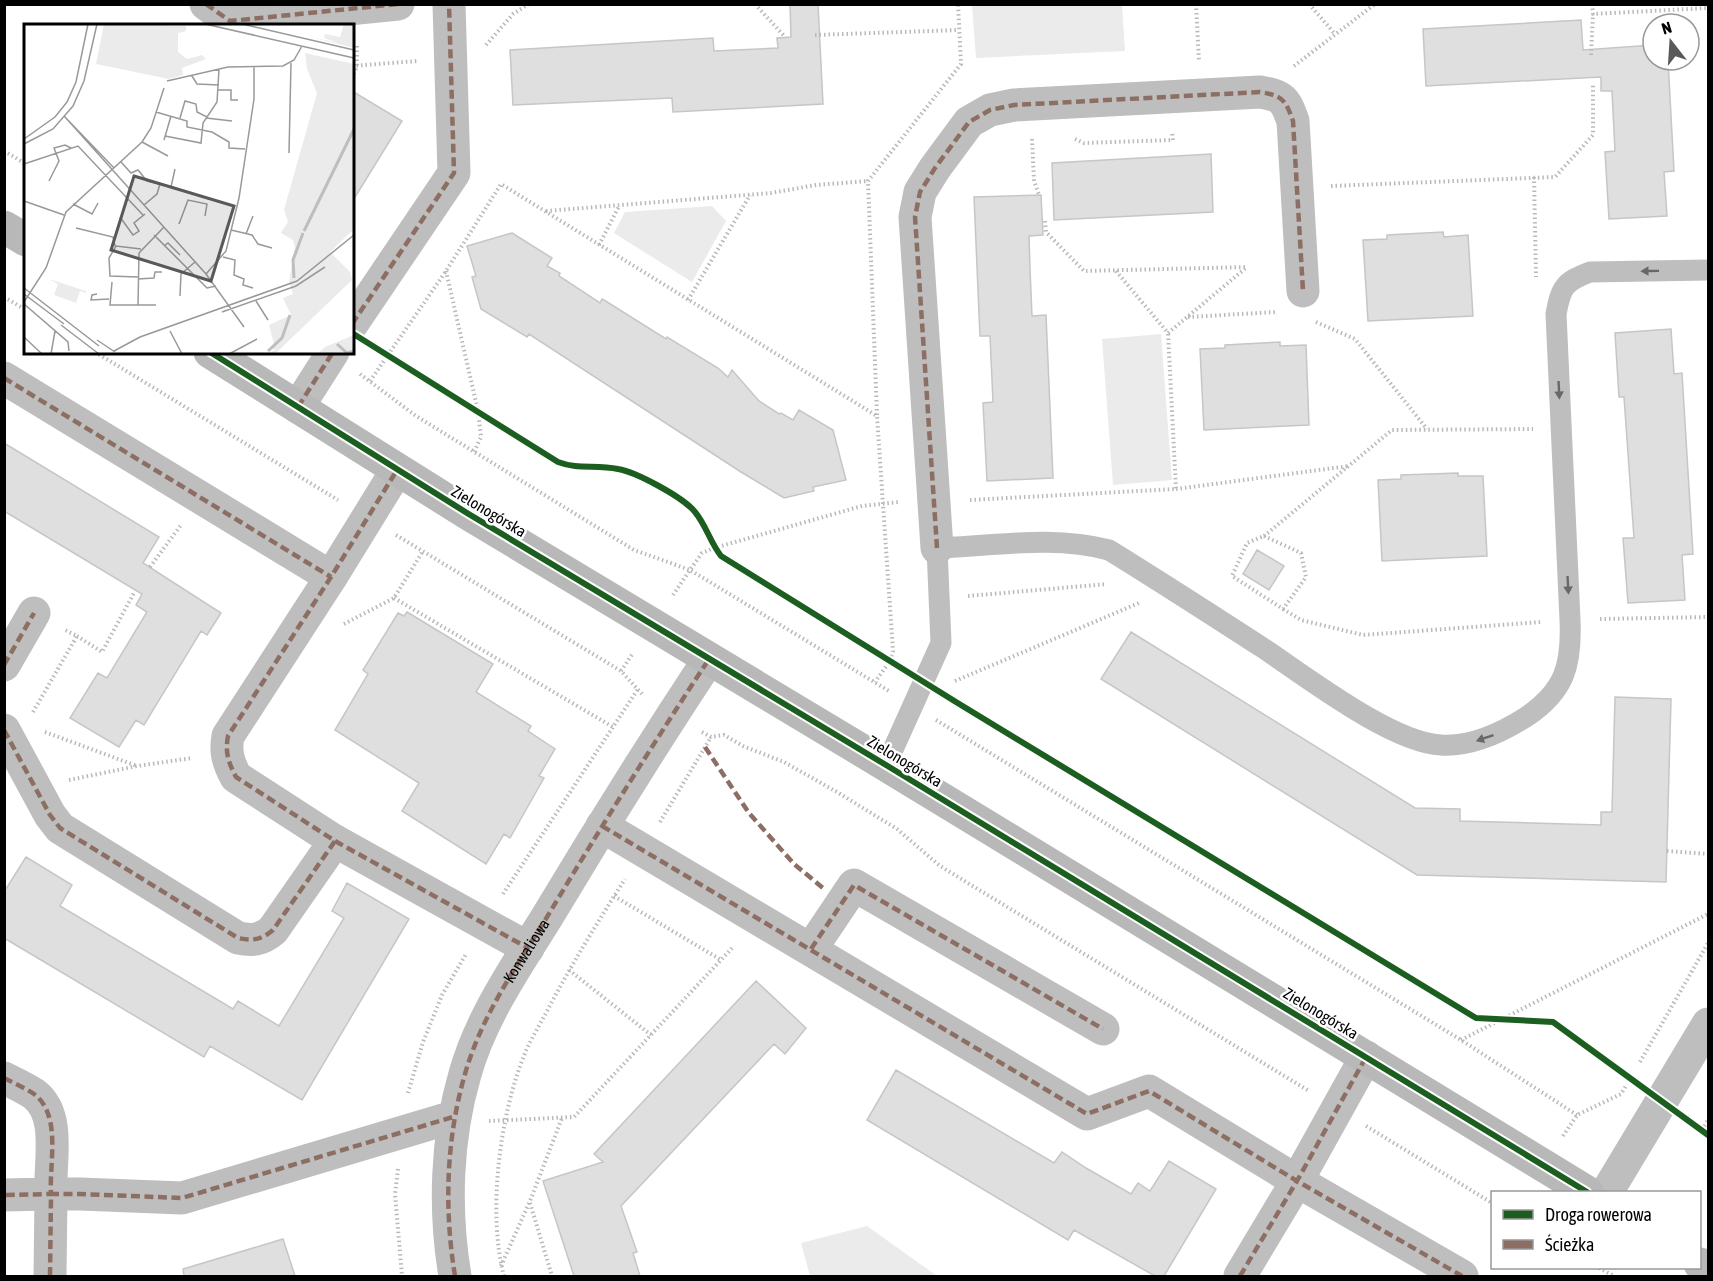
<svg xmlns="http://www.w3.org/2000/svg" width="1713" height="1281" font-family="'Asap Condensed',sans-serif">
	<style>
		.green { fill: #ebebeb }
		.building { fill: #dfdfdf; stroke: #c6c6c6; stroke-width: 1.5 }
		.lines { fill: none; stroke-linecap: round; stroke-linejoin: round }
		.path { stroke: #b9b9b9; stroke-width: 4; stroke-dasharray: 1.5 3; stroke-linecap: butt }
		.lane { stroke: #bebebe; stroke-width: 21 }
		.street { stroke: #bebebe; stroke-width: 33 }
		.secondary { stroke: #b8b8b8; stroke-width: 33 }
		.quiet { stroke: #8d6e63; stroke-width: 4.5; stroke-dasharray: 9 4.5; stroke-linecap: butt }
		.cycleway-casing { stroke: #fff; stroke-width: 10 }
		.cycleway { stroke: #1b5e20; stroke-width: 6 }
		.oneway { fill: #686868 }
		.labels { text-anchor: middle; stroke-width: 5; stroke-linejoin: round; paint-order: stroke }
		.street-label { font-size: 16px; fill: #000; stroke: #fff }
		.inset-river { fill: none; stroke: #bebebe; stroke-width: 3 }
		.inset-road { fill: none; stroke: #999; stroke-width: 1.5 }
		.view { fill: #595959; fill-opacity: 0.15; stroke: #595959; stroke-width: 3 }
		.inset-edge { fill: none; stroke: #000; stroke-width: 3 }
	</style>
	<rect width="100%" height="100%" fill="#fff"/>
	<path class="green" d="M 972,5 L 1122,5 L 1125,51 L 976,58 Z
		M 712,206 L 726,221 L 692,282 L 614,233 L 625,212 Z
		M 1161,334 L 1172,480 L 1113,485 L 1102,339 Z
		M 867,1226 L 937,1276 L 810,1276 L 801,1243 Z"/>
	<path class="building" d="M 790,4 L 818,4 L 823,104 L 673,112 L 672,98 L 513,105 L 510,50 L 713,38 L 714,51 L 778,48 L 777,38 L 791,37 Z
		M 1581,20 L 1583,50 L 1653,45 L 1653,60 L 1668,60 L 1674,171 L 1664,172 L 1667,216 L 1609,219 L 1605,152 L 1615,151 L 1612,91 L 1601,91 L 1601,77 L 1426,86 L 1423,29 Z
		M 352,91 L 402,121 L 352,202 Z
		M 1211,154 L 1213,212 L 1054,220 L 1052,163 Z
		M 1041,195 L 1043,235 L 1029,236 L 1030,269 L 1032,316 L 1046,315 L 1053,478 L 987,481 L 983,403 L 993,402 L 990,336 L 980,336 L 974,197 Z
		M 1443,232 L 1444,237 L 1468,235 L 1473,316 L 1368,321 L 1363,240 L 1387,239 L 1387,235 Z
		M 512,233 L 552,258 L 547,266 L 560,273 L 559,276 L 600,303 L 602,299 L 604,300 L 666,339 L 667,337 L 718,368 L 728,377 L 732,370 L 759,401 L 779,414 L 781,413 L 793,420 L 799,410 L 833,430 L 846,480 L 813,487 L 814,491 L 784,498 L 741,472 L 529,334 L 527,337 L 481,309 L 472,277 L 476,276 L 467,246 Z
		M 1671,329 L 1674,374 L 1682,373 L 1693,554 L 1682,555 L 1685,600 L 1628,603 L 1623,538 L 1634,538 L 1624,397 L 1619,397 L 1615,333 Z
		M 1280,342 L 1280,346 L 1306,345 L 1309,425 L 1204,430 L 1200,349 L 1225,348 L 1225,345 Z
		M 4,443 L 159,537 L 143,563 L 221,613 L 207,635 L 201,631 L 144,725 L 136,720 L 119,747 L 70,718 L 98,673 L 107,678 L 147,612 L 136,605 L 142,594 L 4,511 Z
		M 1458,473 L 1458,476 L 1483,476 L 1487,556 L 1382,561 L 1378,480 L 1401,479 L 1401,475 Z
		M 1257,550 L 1284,566 L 1269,590 L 1243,574 Z
		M 407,612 L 493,664 L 476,692 L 531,726 L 528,731 L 555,749 L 539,776 L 544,778 L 510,838 L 504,834 L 486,864 L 402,811 L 419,783 L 335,730 L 368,674 L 363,670 L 398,613 L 404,616 Z
		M 1131,632 L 1415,808 L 1460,809 L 1460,821 L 1601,825 L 1601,812 L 1612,812 L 1615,697 L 1671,699 L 1666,882 L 1417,875 L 1101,679 Z
		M 26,857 L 72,885 L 60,906 L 233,1009 L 238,1001 L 279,1026 L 344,918 L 332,911 L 347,883 L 409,919 L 302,1100 L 210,1046 L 204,1057 L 4,938 L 4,892 Z
		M 756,981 L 806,1028 L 785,1054 L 774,1044 L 621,1206 L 637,1252 L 633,1253 L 640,1276 L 574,1276 L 543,1181 L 603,1162 L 594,1154 Z
		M 896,1070 L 1054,1163 L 1062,1152 L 1086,1168 L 1131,1194 L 1138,1183 L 1150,1191 L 1169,1161 L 1216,1189 L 1164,1276 L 1155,1276 L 1074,1230 L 1068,1240 L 867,1120 Z
		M 283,1239 L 295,1276 L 184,1276 L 183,1269 Z"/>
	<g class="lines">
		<path class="path" d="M 755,4 L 785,37
			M 1196,4 L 1199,62
			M 1309,4 L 1335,34
			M 1592,4 L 1593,14 L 1708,8
			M 815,35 L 959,30
			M 486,45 L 513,14 L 529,4
			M 1591,55 L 1593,14
			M 352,66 L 417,61
			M 1294,66 L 1375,4
			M 352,78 L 357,66 L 357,44
			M 1032,139 L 1034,181 L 1039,195
			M 1075,139 L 1084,143 L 1173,140 L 1172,132
			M 4,151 L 26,164
			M 1534,177 L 1536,277
			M 1331,186 L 1555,177 L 1593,135 L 1593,84
			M 546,211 L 771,193 L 816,185 L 868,181
			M 1045,221 L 1046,232 L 1084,271 L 1248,267
			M 599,245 L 619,206
			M 446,271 L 478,411 L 481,437 L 474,452
			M 1116,271 L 1168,333 L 1247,267
			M 4,297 L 26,310
			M 688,300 L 750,195
			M 1188,317 L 1276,312
			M 1316,322 L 1355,339 L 1427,429
			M 95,352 L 338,500
			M 360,374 L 416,416 L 634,550 L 690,570 L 702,553 L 714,548 L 862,506 L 899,502
			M 370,381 L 446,271 L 501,184 L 877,416 L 893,651 L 890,661 L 875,682
			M 877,415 L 868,181 L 961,64 L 958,4
			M 1176,489 L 1349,466
			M 970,500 L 1176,489 L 1168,333
			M 396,535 L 621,671 L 643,695
			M 1264,536 L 1392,430 L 1533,429
			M 1264,536 L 1301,553 L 1306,577 L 1283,609 L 1232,576 L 1247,543 Z
			M 150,567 L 181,525
			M 673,595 L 690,570 L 889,691
			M 968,596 L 1107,584
			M 394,598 L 613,727
			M 1283,609 L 1301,620 L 1363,635 L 1541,622
			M 1600,619 L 1708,617
			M 344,624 L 394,598 L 423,551
			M 77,636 L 102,652 L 135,591
			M 621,671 L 633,653
			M 955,681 L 1139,603
			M 33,712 L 77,636 L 65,630
			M 936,720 L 1461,1040 L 1577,1115
			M 45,732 L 137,766
			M 702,732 L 711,737 L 724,735 L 743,746 L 784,762 L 837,792 L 897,829 L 940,866 L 1309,1091
			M 69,780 L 137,766 L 192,758
			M 660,822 L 711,737
			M 1667,851 L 1708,854
			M 503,894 L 638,689
			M 614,896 L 721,960
			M 569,970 L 651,1035
			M 1461,1040 L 1708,914
			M 1640,1062 L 1708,943
			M 408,1093 L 423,1042 L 442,995 L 466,954
			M 489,1121 L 574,1117 L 734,946
			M 1366,1126 L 1492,1203
			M 1702,1130 L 1708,1120
			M 1563,1136 L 1577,1115 L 1621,1094 L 1627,1084
			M 398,1169 L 395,1194 L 402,1276
			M 530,1203 L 552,1276
			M 501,1266 L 530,1201 L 562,1118
			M 1599,1268 L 1614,1276
			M 504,1276 C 487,1212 500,1114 525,1053 C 531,1039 539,1026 546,1013 C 570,967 597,923 625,879"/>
		<path class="lane" d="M 886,765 L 941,643 L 937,548 C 995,546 1053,535 1109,550 C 1161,582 1212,615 1263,648 C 1305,676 1392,743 1441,745 C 1471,747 1501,733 1526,717 C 1565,691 1572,665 1570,620 L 1556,314 C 1561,287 1564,282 1590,272 L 1708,270"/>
		<g class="street">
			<path d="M 206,4 L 230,21 L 398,4"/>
			<path d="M 352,324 L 454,173 L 449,4"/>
			<path d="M 4,378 L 331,577"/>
			<path d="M 298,407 L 333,352"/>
			<path d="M 937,548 L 915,217 L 920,192 L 935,168 L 969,122 L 990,110 L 1014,105 L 1260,92 C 1283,96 1285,99 1293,121 L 1303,291"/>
			<path d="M 4,665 L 34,613"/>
			<path d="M 4,730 L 50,815 L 60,828 L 238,938 C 253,941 261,940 273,930 L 335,841 L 236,777 C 228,762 225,752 228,736 L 331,577 L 397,470"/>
			<path d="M 602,826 L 1087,1114 L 1149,1091 L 1297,1181 L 1462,1276"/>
			<path d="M 335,841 L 528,948"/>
			<path d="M 811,949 L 854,885 L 1103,1029"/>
			<path d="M 4,1078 C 14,1083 25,1088 34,1094 C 62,1115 49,1163 51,1194 L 4,1195"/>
			<path d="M 1607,1192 L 1708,1024"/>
			<path d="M 50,1276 L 51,1194 L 80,1194 L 182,1198 L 453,1117"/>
			<path id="s1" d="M 455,1276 C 444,1210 446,1139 465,1074 C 481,1017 516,967 547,917 C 599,830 653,744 709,659"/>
			<path d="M 1240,1276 L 1297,1181 L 1366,1057"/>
		</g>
		<path class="secondary" d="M 4,227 L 26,240
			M 210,352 L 467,513 L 886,765 L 1587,1192
			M 1700,1264 L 1708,1270"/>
		<path class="quiet" d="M 206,4 L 230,21 L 398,4
			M 352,324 L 454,173 L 449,4
			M 4,378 L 331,577
			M 298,407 L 333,352
			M 937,548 L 915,217 L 920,192 L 935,168 L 969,122 L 990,110 L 1014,105 L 1260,92 C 1283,96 1285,99 1293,121 L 1303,291
			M 4,665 L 34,613
			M 4,730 L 50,815 L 60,828 L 238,938 C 253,941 261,940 273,930 L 335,841 L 236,777 C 228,762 225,752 228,736 L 331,577 L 397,470
			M 705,747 L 749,813 L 794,864 L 823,888
			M 602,826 L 1087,1114 L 1149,1091 L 1297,1181 L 1462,1276
			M 335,841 L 528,948
			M 811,949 L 854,885 L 1103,1029
			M 4,1078 C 14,1083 25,1088 34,1094 C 62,1115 49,1163 51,1194 L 4,1195
			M 50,1276 L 51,1194 L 80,1194 L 182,1198 L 453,1117
			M 455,1276 C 444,1210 446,1139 465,1074 C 481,1017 516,967 547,917 C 599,830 653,744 709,659
			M 1240,1276 L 1297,1181 L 1366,1057"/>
		<defs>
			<path id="cycleway" d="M 352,333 L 558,462 C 579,470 596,464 618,469 C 636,472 683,497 695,512 C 706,525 710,542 721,556 L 956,702 L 1476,1018 L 1553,1022 L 1708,1135
				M 210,352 L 467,513 L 886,765 L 1587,1192"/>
		</defs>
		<use href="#cycleway" class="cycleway-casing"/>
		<use href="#cycleway" class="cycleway"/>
	</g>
	<defs><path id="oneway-solid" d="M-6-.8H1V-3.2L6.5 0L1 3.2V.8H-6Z" transform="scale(1.5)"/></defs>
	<g class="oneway">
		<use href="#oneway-solid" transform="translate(1650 271) rotate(179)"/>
		<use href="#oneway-solid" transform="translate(1559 390) rotate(87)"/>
		<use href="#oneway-solid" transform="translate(1568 585) rotate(87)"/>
		<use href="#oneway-solid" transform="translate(1485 738) rotate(161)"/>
	</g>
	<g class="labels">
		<g class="street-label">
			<text transform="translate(489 511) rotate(31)" y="6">Zielonogórska</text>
			<text transform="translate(905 761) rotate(31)" y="6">Zielonogórska</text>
			<text dy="6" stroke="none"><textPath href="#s1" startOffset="342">Konwaliowa</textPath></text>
			<text transform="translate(1321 1013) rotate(31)" y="6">Zielonogórska</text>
		</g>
	</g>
	<g transform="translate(24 24)">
		<rect width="330" height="330" fill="#fff"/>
		<path d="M 80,0 L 162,2 L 162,7 L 154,9 L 154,28 L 163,35 L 178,31 L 182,35 L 158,44 L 159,51 L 145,55 L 72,40 ZM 320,0 L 330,0 L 330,24 L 287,13 L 315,19 L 300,14 L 301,10 L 316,13 ZM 281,29 L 330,40 L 330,205 L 306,228 L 326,248 L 328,256 L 251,330 L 244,330 L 252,325 L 244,326 L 250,320 L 245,301 L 267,291 L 259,274 L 269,270 L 265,258 L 271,223 L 269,216 L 257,209 L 264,198 L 260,186 L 293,69 L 283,45 ZM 25,255 L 62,267 L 62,269 L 56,267 L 52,279 L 30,271 L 34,260 ZM 330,311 L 330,330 L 293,330 L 301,323 Z" fill="#ebebeb"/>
		<path class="inset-river" d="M 280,207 L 330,105M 270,254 L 269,236 L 279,209M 313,320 L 323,329 L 330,327M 244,327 L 258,314 L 266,291"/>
		<path class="inset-road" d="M 181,0 L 330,34M 218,0 L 330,26M 168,52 L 173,60 L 195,61M 143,57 L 204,43 L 259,42 L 270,36 L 278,22M 194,66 L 207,66 L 207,76 L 214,76M 132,88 L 163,97 L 163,103 L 188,108 L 205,118 L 205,124 L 221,125M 40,92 L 90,144M 41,93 L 182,250 L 220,303M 156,94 L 161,77 L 172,80 L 173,88 L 183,93M 182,94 L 208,97M 141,112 L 177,119 L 179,99 L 193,78 L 195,45M 0,115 L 31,93 L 43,78 L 52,58 L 64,0M 140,116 L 147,92M 118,118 L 144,132M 0,120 L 29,105 L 49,82 L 60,57 L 73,0M 265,129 L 267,39M 97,138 L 107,149 L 114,146 L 123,157 L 136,160M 0,140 L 54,122 L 119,191M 25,157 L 35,137 L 30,124 L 41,121 L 47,124M 147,163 L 151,145M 0,177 L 40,191M 49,180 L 68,190 L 74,179M 120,181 L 133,170 L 136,160 L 152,164M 96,193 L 109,211 L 115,207 L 110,199 L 121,190M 155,200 L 164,176 L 183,180 L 181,192M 52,204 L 89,213 L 91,222M 207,206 L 228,211 L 234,220 L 248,224M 222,210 L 229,192M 130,211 L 183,264 L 192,262M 140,222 L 144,219 L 156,231M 199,233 L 211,236 L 210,251 L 220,255 L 219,261 L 229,264M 182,250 L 202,227 L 215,174 L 230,75 L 230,43M 114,253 L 86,252 L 85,234 L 92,222 L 117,225M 114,255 L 130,254 L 131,248 L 138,248M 88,258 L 86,281 L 132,281M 0,264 L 75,322M 0,270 L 40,300M 73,270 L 68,271 L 67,276 L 85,275M 156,272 L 157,250 L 171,238M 232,277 L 244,296M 0,278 L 22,244 L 42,188 L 118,118 L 127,104 L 140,64M 0,280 L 44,318 L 45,327M 114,281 L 115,229 L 140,203M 198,288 L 272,262 L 301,243M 37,301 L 75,330M 146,307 L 158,330M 0,313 L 18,330M 73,316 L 91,328M 90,327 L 116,313 L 273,257 L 330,211M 27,330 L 31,307M 205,330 L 233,315"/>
		<path class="view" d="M 110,152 L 210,182 L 187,257 L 87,226 Z"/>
		<rect width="330" height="330" class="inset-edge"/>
	</g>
	<rect width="1713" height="1281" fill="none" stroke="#000000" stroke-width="12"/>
	<rect x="1491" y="1191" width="210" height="78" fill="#ffffff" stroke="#999999" stroke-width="1.5"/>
	<rect x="1503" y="1210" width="30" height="9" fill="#1b5e20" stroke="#999999" stroke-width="1.5"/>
	<text x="1545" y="1221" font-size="18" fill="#000000">Droga rowerowa</text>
	<rect x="1503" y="1240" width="30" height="9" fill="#8d6e63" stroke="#999999" stroke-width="1.5"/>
	<text x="1545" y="1251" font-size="18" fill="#000000">Ścieżka</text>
	<g transform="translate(1671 42) rotate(343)"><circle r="28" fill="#ffffff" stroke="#999999" stroke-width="1.5"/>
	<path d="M0-4.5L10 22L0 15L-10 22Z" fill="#595959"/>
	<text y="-9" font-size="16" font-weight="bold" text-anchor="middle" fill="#000000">N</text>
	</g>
</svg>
